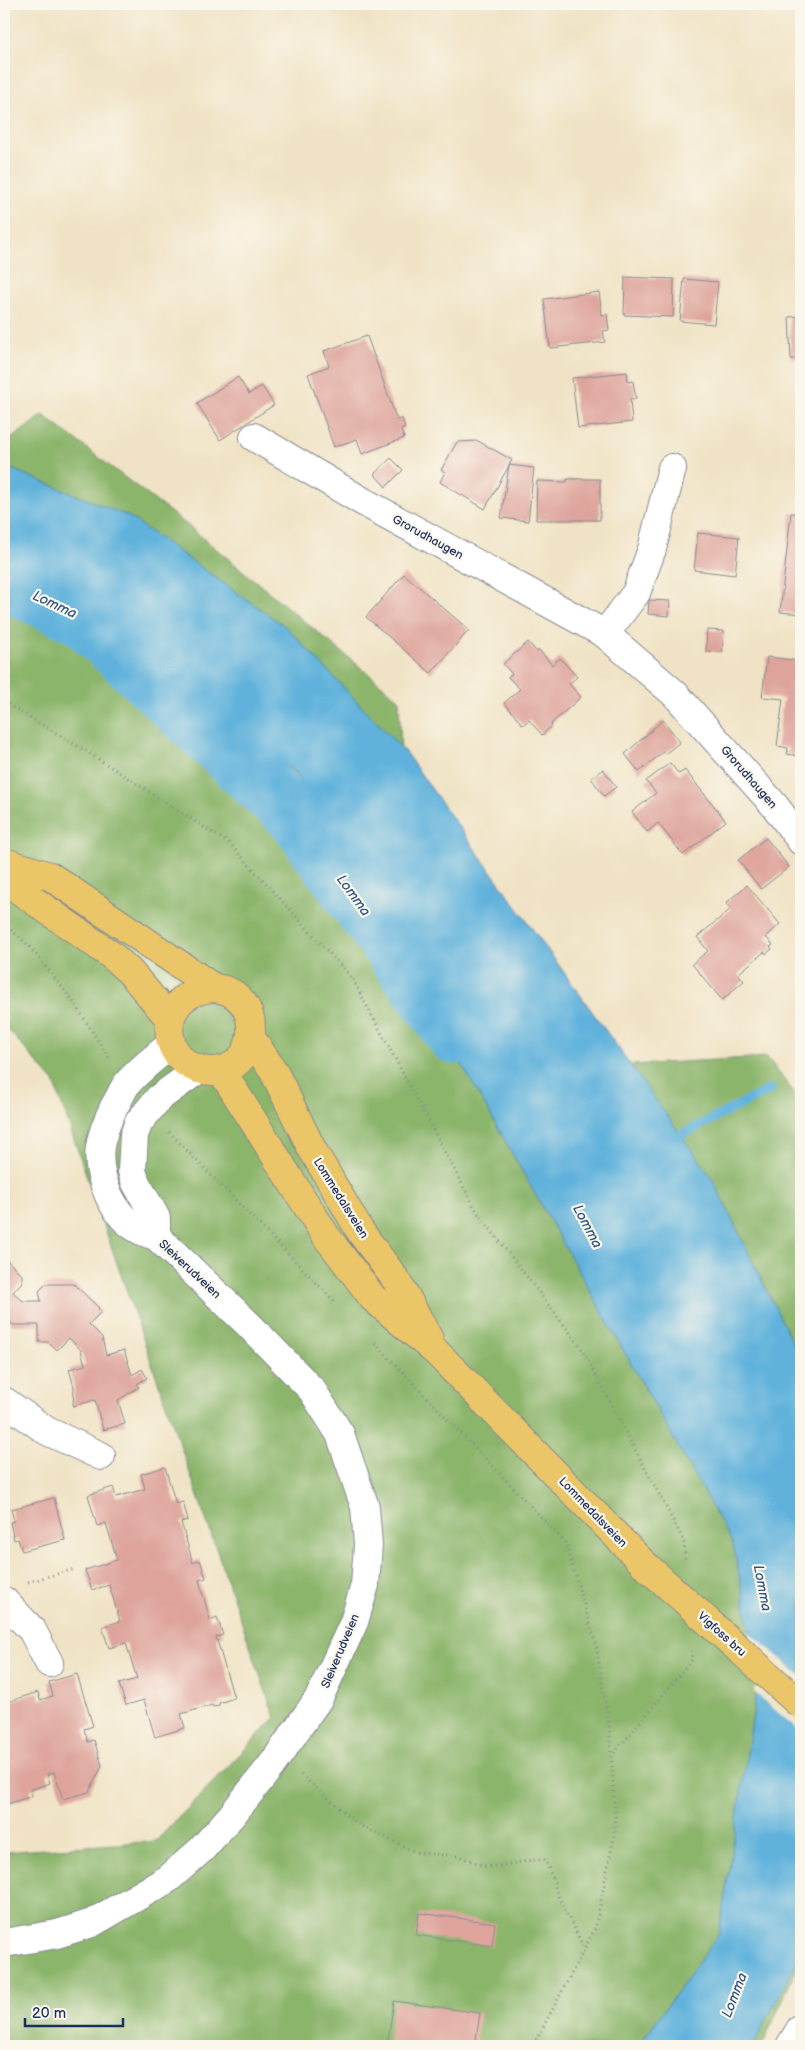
<svg xmlns="http://www.w3.org/2000/svg" width="805" height="2050" font-family="'Balsamiq Sans',sans-serif">
	<style>
		.forest { fill: #8cb56c; stroke: #547265 }
		.water { fill: #61b2dc; stroke: #3e709d }
		.pier { fill: #f0e3c5 }
		.lines { fill: none; stroke-linecap: round; stroke-linejoin: round }
		.stream { stroke: #61b2dc; stroke-width: 10 }
		.river { stroke: #61b2dc; stroke-width: 59 }
		.building { fill: #dea49b }
		.minor-casing { stroke: #868992; stroke-width: 30 }
		.major-casing { stroke: #868992; stroke-width: 30 }
		.path { stroke: #868992; stroke-width: 3; stroke-dasharray: 1 4; stroke-linecap: butt }
		.minor { stroke: #fff; stroke-width: 28 }
		.major { stroke: #ebc669; stroke-width: 28 }
		.major-bridge-casing { stroke: #868992; stroke-width: 30; stroke-linecap: butt }
		.major-bridge { stroke: #ebc669; stroke-width: 28 }
		.labels { text-anchor: middle; stroke-width: 4.5; stroke-linejoin: round; paint-order: stroke }
		.street-label { font-size: 12px; fill: #1b2f5e; stroke: #fbf7ec }
		.water-label { font-size: 14px; font-style: italic; fill: #305684; stroke: #fbf7ec }
	</style>
	<rect width="100%" height="100%" fill="#fbf7ec"/>
	<filter id="ink" filterUnits="userSpaceOnUse"><feTurbulence type="fractalNoise" baseFrequency=".02" numOctaves="2"/><feDisplacementMap in="SourceGraphic" scale="10" xChannelSelector="R" yChannelSelector="G"/><feConvolveMatrix kernelMatrix="1 2 1 2 8 2 1 2 1" color-interpolation-filters="sRGB"/></filter>
	<filter id="wash" filterUnits="userSpaceOnUse"><feTurbulence type="fractalNoise" baseFrequency=".0096" numOctaves="4" result="noise"/><feDisplacementMap in="SourceGraphic" scale="20" xChannelSelector="R" yChannelSelector="G"/><feGaussianBlur stdDeviation="1.12" result="paint"/><feColorMatrix in="noise" values="0 0 0 0 0 0 0 0 0 0 0 0 0 0 0 0 0 1.4 0 .05"/><feComposite in="paint" operator="in"/></filter>
	<g filter="url(#wash)">
		<rect width="100%" height="100%" fill="#f0e3c5"/>
		<path class="forest" d="M 43,415 L 187,525 L 399,699 L 402,779 L 631,1065 L 767,1057 L 801,1102 L 801,1959 L 762,2046 L 4,2046 L 4,1852 L 156,1841 L 275,1718 L 54,1082 L 4,1025 L 4,444 Z"/>
		<path class="water" d="M 4,466 L 128,516 L 286,627 L 405,752 L 712,1178 L 796,1350 L 801,1373 L 801,1953 L 753,2046 L 638,2046 L 719,1934 L 759,1676 L 733,1544 L 297,773 L 4,590 Z"/>
		<path class="pier" d="M 748,1631 L 801,1676 L 801,1732 L 754,1692 L 757,1676 Z"/>
		<g class="lines">
			<path class="stream" d="M 681,1135 L 771,1089"/>
			<path class="river" d="M 4,580 L 83,617 L 297,817 L 456,1035"/>
		</g>
		<g id="blocks">
			<path class="building" d="M 625,277 L 674,279 L 673,317 L 624,315 Z
				M 684,279 L 718,282 L 714,324 L 680,321 Z
				M 599,292 L 602,315 L 607,314 L 609,330 L 603,331 L 605,342 L 550,348 L 544,299 Z
				M 801,316 L 801,359 L 791,359 L 789,317 Z
				M 367,336 L 397,420 L 402,418 L 405,428 L 401,430 L 404,438 L 362,454 L 357,439 L 334,447 L 308,374 L 329,366 L 324,351 Z
				M 627,372 L 628,382 L 633,381 L 636,399 L 630,399 L 632,422 L 578,428 L 572,378 Z
				M 238,377 L 249,394 L 262,386 L 274,405 L 220,440 L 197,403 Z
				M 478,441 L 512,460 L 485,509 L 440,482 L 445,472 L 441,470 L 457,442 Z
				M 391,458 L 403,470 L 386,487 L 374,474 Z
				M 509,465 L 534,468 L 528,521 L 501,518 Z
				M 567,479 L 600,479 L 600,520 L 536,520 L 537,481 L 567,482 Z
				M 791,513 L 801,514 L 801,614 L 780,612 Z
				M 698,533 L 739,537 L 735,575 L 694,570 Z
				M 404,574 L 469,630 L 431,673 L 366,617 Z
				M 649,600 L 670,601 L 669,616 L 648,614 Z
				M 707,630 L 724,631 L 722,652 L 706,651 Z
				M 528,642 L 537,652 L 539,650 L 552,665 L 560,658 L 577,677 L 569,684 L 581,697 L 551,724 L 552,726 L 542,735 L 529,720 L 523,725 L 504,703 L 520,689 L 508,677 L 512,674 L 503,664 Z
				M 767,657 L 801,661 L 801,756 L 787,754 L 788,748 L 777,746 L 783,699 L 762,697 Z
				M 663,720 L 680,742 L 665,754 L 663,752 L 639,772 L 625,754 Z
				M 670,763 L 679,774 L 685,770 L 726,821 L 683,855 L 658,823 L 647,832 L 632,812 L 656,793 L 646,781 Z
				M 603,769 L 616,787 L 604,796 L 591,778 Z
				M 766,838 L 789,867 L 761,889 L 738,860 Z
				M 747,885 L 780,924 L 766,937 L 773,945 L 770,947 L 772,949 L 766,954 L 764,952 L 738,974 L 744,981 L 722,1000 L 692,964 L 708,951 L 697,937 L 731,909 L 726,903 Z
				M 4,1261 L 8,1261 L 22,1275 L 22,1282 L 13,1292 L 23,1301 L 41,1301 L 39,1291 L 46,1284 L 74,1284 L 99,1308 L 98,1309 L 101,1312 L 89,1324 L 102,1337 L 106,1355 L 124,1350 L 132,1375 L 142,1369 L 147,1378 L 137,1384 L 139,1387 L 118,1400 L 125,1424 L 103,1430 L 95,1400 L 73,1406 L 74,1387 L 69,1369 L 85,1365 L 81,1350 L 69,1338 L 57,1350 L 49,1342 L 39,1342 L 39,1325 L 13,1325 L 4,1317 Z
				M 165,1467 L 176,1504 L 183,1502 L 188,1520 L 181,1522 L 193,1563 L 200,1560 L 206,1578 L 199,1580 L 210,1620 L 217,1617 L 223,1635 L 216,1637 L 234,1698 L 219,1703 L 219,1706 L 213,1707 L 212,1705 L 181,1714 L 185,1728 L 155,1737 L 144,1700 L 126,1705 L 119,1684 L 137,1679 L 126,1643 L 109,1648 L 102,1627 L 120,1621 L 109,1585 L 92,1590 L 85,1570 L 117,1560 L 106,1523 L 97,1526 L 88,1495 L 113,1487 L 116,1497 L 145,1489 L 141,1474 Z
				M 54,1498 L 65,1540 L 22,1551 L 18,1539 L 14,1540 L 10,1522 L 14,1521 L 11,1509 Z
				M 77,1674 L 93,1726 L 84,1729 L 88,1742 L 94,1740 L 102,1766 L 89,1792 L 63,1799 L 54,1772 L 47,1774 L 50,1783 L 30,1790 L 32,1796 L 4,1805 L 4,1703 L 38,1692 L 40,1700 L 53,1696 L 49,1682 Z
				M 419,1913 L 495,1923 L 492,1946 L 416,1935 Z
				M 394,2001 L 480,2013 L 475,2046 L 387,2046 Z"/>
		</g>
	</g>
	<g filter="url(#ink)">
		<use href="#blocks" fill-opacity="0" stroke="#868992" stroke-width="1"/>
		<g class="lines">
			<defs>
				<path id="minor" d="M 254,437 L 362,501 L 605,634 L 675,694 L 775,806 L 801,841
					M 605,634 L 636,593 L 652,549 L 672,468
					M 156,1236 L 156,1218 L 136,1183 L 132,1171 L 134,1135 L 139,1122 L 159,1098 L 199,1069
					M 4,1401 L 47,1431 L 101,1456
					M 4,1601 L 32,1630 L 49,1663
					M 4,1943 L 57,1934 L 92,1923 L 168,1879 L 202,1849 L 232,1815 L 271,1766 L 319,1698 L 354,1622 L 365,1585 L 368,1545 L 365,1507 L 340,1434 L 312,1390 L 249,1325 L 156,1236 C 132,1230 120,1218 109,1196 C 93,1161 98,1139 115,1105 C 119,1099 122,1091 126,1085 C 138,1070 156,1057 171,1044
					M 790,2046 L 801,2028"/>
				<path id="major" d="M 4,862 L 50,876 L 214,988 C 266,992 262,1072 211,1071 C 157,1069 153,991 214,988
					M 4,867 L 16,888 L 111,955 L 130,972 L 170,1019
					M 252,1039 L 274,1072 L 312,1149 L 360,1231 L 399,1284 L 429,1339
					M 221,1070 L 326,1236 L 373,1298 L 437,1353 L 644,1564"/>
			</defs>
			<use href="#minor" class="minor-casing"/>
			<use href="#major" class="major-casing"/>
			<path class="path" d="M 4,702 L 86,751 L 230,844 L 352,978 L 477,1212 L 580,1346 L 684,1541 L 685,1559
				M 4,923 L 30,947 L 73,1001 L 109,1058
				M 169,1132 L 336,1303
				M 375,1343 L 565,1542 L 596,1644 L 609,1724 L 616,1827 L 595,1929 L 533,2046
				M 28,1582 L 75,1569
				M 611,1757 L 692,1660 L 691,1647
				M 301,1775 L 358,1824 L 418,1853 L 459,1856 L 484,1866 L 500,1866 L 532,1860 L 545,1860 L 554,1881 L 557,1894 L 584,1948"/>
			<use href="#minor" class="minor"/>
			<use href="#major" class="major"/>
			<defs>
				<path id="major-bridge" d="M 644,1564 L 801,1705"/>
			</defs>
			<use href="#major-bridge" class="major-bridge-casing"/>
			<use href="#major-bridge" class="major-bridge"/>
		</g>
	</g>
	<g class="labels">
		<g class="street-label">
			<text transform="translate(428 537) rotate(29)" y="4">Grorudhaugen</text>
			<text transform="translate(749 777) rotate(49)" y="4">Grorudhaugen</text>
			<text transform="translate(341 1198) rotate(58)" y="4">Lommedalsveien</text>
			<text transform="translate(190 1269) rotate(43)" y="4">Sleiverudveien</text>
			<text transform="translate(593 1512) rotate(46)" y="4">Lommedalsveien</text>
			<text transform="translate(722 1634) rotate(42)" y="4">Vigfoss bru</text>
			<text transform="translate(340 1651) rotate(-67)" y="4">Sleiverudveien</text>
		</g>
		<g class="water-label">
			<text transform="translate(55 604) rotate(25)" y="5">Lomma</text>
			<text transform="translate(354 895) rotate(54)" y="5">Lomma</text>
			<text transform="translate(588 1226) rotate(62)" y="5">Lomma</text>
			<text transform="translate(763 1588) rotate(79)" y="5">Lomma</text>
			<text transform="translate(734 1995) rotate(-69)" y="5">Lomma</text>
		</g>
	</g>
	<rect width="805" height="2050" fill="none" stroke="#fbf7ec" stroke-width="20"/>
	<path d="M25 2018v8h98v-8" fill="none" stroke="#1b2f5e" stroke-width="2.5"/>
	<text x="32" y="2018" font-size="15" fill="#1b2f5e" stroke="#fbf7ec" stroke-width="4" paint-order="stroke">20 m</text>
</svg>
